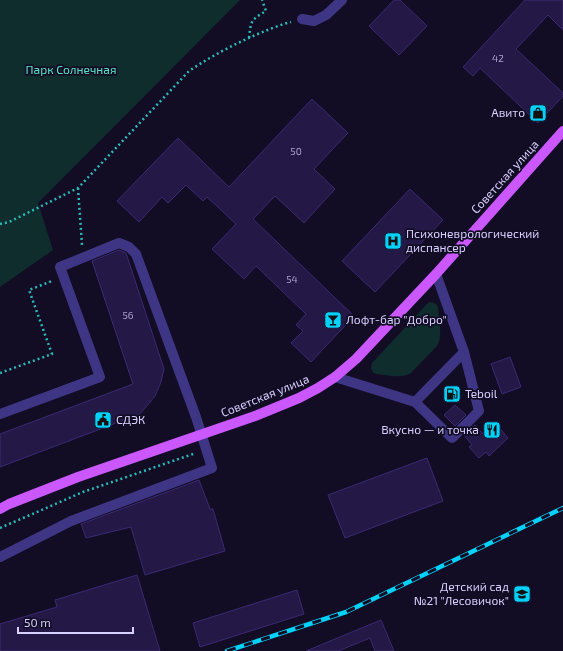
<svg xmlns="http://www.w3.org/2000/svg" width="563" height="651" font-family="'Exo 2',sans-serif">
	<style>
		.green { fill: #102d2e }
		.building { fill: #241846; stroke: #3c2973 }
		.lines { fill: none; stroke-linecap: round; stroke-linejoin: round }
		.path { stroke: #29baba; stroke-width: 2.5; stroke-dasharray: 2 3; stroke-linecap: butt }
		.minor { stroke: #3e3685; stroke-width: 10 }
		.major { stroke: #cb57ff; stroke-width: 10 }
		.rail-casing { stroke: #00d2fb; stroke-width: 4.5 }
		.rail { stroke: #120d24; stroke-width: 3; stroke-dasharray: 9; stroke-linecap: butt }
		.labels { text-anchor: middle; stroke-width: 3.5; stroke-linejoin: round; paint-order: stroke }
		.number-label { font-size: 10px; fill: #aba2d1 }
		.park-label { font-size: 12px; fill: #56e5ca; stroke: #120d24 }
		.poi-label { font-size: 12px; fill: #d8d0ff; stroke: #120d24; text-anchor: start }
		.street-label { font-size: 12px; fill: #d8d0ff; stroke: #120d24 }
	</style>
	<rect width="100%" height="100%" fill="#120d24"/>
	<path class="green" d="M 0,0 L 240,0 L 38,203 L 53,250 L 0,287 Z
		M 430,302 C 435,303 437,304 438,308 C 439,319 443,337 437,346 L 411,373 C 401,379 388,375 376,374 C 371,372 370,368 372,363 L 427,304 Z"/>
	<path class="building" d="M 394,0 L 400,0 L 427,26 L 399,55 L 369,26 Z
		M 525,0 L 563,0 L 563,30 L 548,15 L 516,49 L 563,93 L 563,96 L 538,123 L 480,68 L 473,76 L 463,67 Z
		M 312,99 L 348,133 L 314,169 L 335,189 L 304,223 L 275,196 L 253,219 L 354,316 L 311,362 L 291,343 L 303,331 L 296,325 L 306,314 L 256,266 L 244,279 L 212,249 L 236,224 L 207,197 L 203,201 L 186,185 L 168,203 L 162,197 L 139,222 L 117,201 L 178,138 L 229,187 Z
		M 410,189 L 443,220 L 375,292 L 342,261 Z
		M 119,250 L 126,253 L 164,369 L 161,382 L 155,396 L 140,414 L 0,467 L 0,434 L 133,384 L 92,261 Z
		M 510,357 L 521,387 L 502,394 L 491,364 Z
		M 455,405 L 466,415 L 455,426 L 444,415 Z
		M 495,423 L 508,438 L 489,456 L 486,452 L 479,458 L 469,447 L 472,445 L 464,435 L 475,425 L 483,434 Z
		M 427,458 L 443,501 L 345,538 L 328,495 Z
		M 199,480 L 210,509 L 213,509 L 225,551 L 145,575 L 131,527 L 86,538 L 81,524 Z
		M 137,575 L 160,651 L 0,651 L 0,624 L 57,607 L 55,600 Z
		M 297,590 L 304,614 L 200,647 L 193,623 Z
		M 381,620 L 394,651 L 375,651 L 370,638 L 338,651 L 306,651 Z"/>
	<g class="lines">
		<path class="path" d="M 249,38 C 251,20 251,20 266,11 L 262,0
			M 78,188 L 82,245
			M 0,224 L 9,222 L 78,188 L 189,71 C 213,55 238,42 265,31 C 273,28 282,24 291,22
			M 0,373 L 52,354 L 29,290 L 52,281
			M 0,528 L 83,492 L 196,453"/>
		<path class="minor" d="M 302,19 L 314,21 L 326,15 L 342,0
			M 335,377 L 415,402 L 464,352 L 436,274
			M 415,402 L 452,438 L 479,411 L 464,352
			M 0,414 L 100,377 L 60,267 L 119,243 L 129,247 L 136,254 L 196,417 L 212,468 L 71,521 L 0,557"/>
		<path class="major" d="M 0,509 L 9,504 L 78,477 L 255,416 L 299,398 L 318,388 L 335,377 L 356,359 L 436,274 L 563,131"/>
		<defs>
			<path id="rail" d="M 227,651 L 346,612 L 563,508"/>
		</defs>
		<use href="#rail" class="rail-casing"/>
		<use href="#rail" class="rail"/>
	</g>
	<defs>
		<symbol id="shop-square" viewBox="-11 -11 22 22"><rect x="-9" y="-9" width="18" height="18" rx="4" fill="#00d2fb" stroke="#120d24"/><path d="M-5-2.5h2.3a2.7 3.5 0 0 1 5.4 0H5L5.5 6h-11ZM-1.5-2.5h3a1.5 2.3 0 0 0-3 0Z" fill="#111"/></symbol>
		<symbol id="hospital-square" viewBox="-11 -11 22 22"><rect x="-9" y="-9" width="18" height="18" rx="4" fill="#00d2fb" stroke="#120d24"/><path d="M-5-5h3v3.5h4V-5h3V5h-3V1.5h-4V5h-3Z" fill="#111"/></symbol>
		<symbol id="bar-square" viewBox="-11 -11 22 22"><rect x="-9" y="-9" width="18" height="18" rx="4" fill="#00d2fb" stroke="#120d24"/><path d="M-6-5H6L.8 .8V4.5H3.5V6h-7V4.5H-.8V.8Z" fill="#111"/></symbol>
		<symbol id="fuel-square" viewBox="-11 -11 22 22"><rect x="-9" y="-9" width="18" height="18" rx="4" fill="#00d2fb" stroke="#120d24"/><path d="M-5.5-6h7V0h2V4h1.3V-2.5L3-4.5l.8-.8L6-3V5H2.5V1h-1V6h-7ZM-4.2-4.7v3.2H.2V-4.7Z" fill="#111"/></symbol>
		<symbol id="civic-square" viewBox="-11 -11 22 22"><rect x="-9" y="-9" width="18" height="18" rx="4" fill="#00d2fb" stroke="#120d24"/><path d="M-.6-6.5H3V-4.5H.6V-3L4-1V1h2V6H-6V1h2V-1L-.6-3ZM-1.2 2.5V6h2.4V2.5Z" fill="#111"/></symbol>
		<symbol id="restaurant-square" viewBox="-11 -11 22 22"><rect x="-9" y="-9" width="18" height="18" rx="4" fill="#00d2fb" stroke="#120d24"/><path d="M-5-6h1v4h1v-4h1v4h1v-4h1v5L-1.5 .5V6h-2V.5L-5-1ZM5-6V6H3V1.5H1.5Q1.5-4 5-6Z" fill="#111"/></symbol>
		<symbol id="school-square" viewBox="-11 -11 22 22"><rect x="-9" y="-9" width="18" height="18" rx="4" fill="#00d2fb" stroke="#120d24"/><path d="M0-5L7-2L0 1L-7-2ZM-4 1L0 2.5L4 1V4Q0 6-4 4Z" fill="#111"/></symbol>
	</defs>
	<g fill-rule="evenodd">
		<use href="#shop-square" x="528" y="103" width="20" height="20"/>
		<use href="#hospital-square" x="383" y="231" width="20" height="20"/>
		<use href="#bar-square" x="323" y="310" width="20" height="20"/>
		<use href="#fuel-square" x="442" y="384" width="20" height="20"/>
		<use href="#civic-square" x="93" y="410" width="20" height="20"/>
		<use href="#restaurant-square" x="482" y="420" width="20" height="20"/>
		<use href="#school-square" x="512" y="584" width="20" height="20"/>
	</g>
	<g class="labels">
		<g class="number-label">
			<text x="498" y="62">42</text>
			<text x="296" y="155">50</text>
			<text x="292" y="283">54</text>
			<text x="128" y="319">56</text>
		</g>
		<g class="park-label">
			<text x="71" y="74">Парк Солнечная</text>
		</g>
		<g class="poi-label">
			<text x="525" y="117" text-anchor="end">Авито</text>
			<text x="406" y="238">Психоневрологический<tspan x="406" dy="14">диспансер</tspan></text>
			<text x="346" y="324">Лофт-бар "Добро"</text>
			<text x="465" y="398">Teboil</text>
			<text x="116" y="424">СДЭК</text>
			<text x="479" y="434" text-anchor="end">Вкусно — и точка</text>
			<text x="509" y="591" text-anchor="end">Детский сад<tspan x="509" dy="14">№21 "Лесовичок"</tspan></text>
		</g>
		<g class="street-label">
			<text transform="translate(505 177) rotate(-48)" y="4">Советская улица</text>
			<text transform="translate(265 396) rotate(-22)" y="4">Советская улица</text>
		</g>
	</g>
	<path d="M18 627v6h115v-6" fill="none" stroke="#d8d0ff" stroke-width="2"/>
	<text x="24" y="627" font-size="12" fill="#d8d0ff" stroke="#120d24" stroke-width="3" paint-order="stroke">50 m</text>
</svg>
